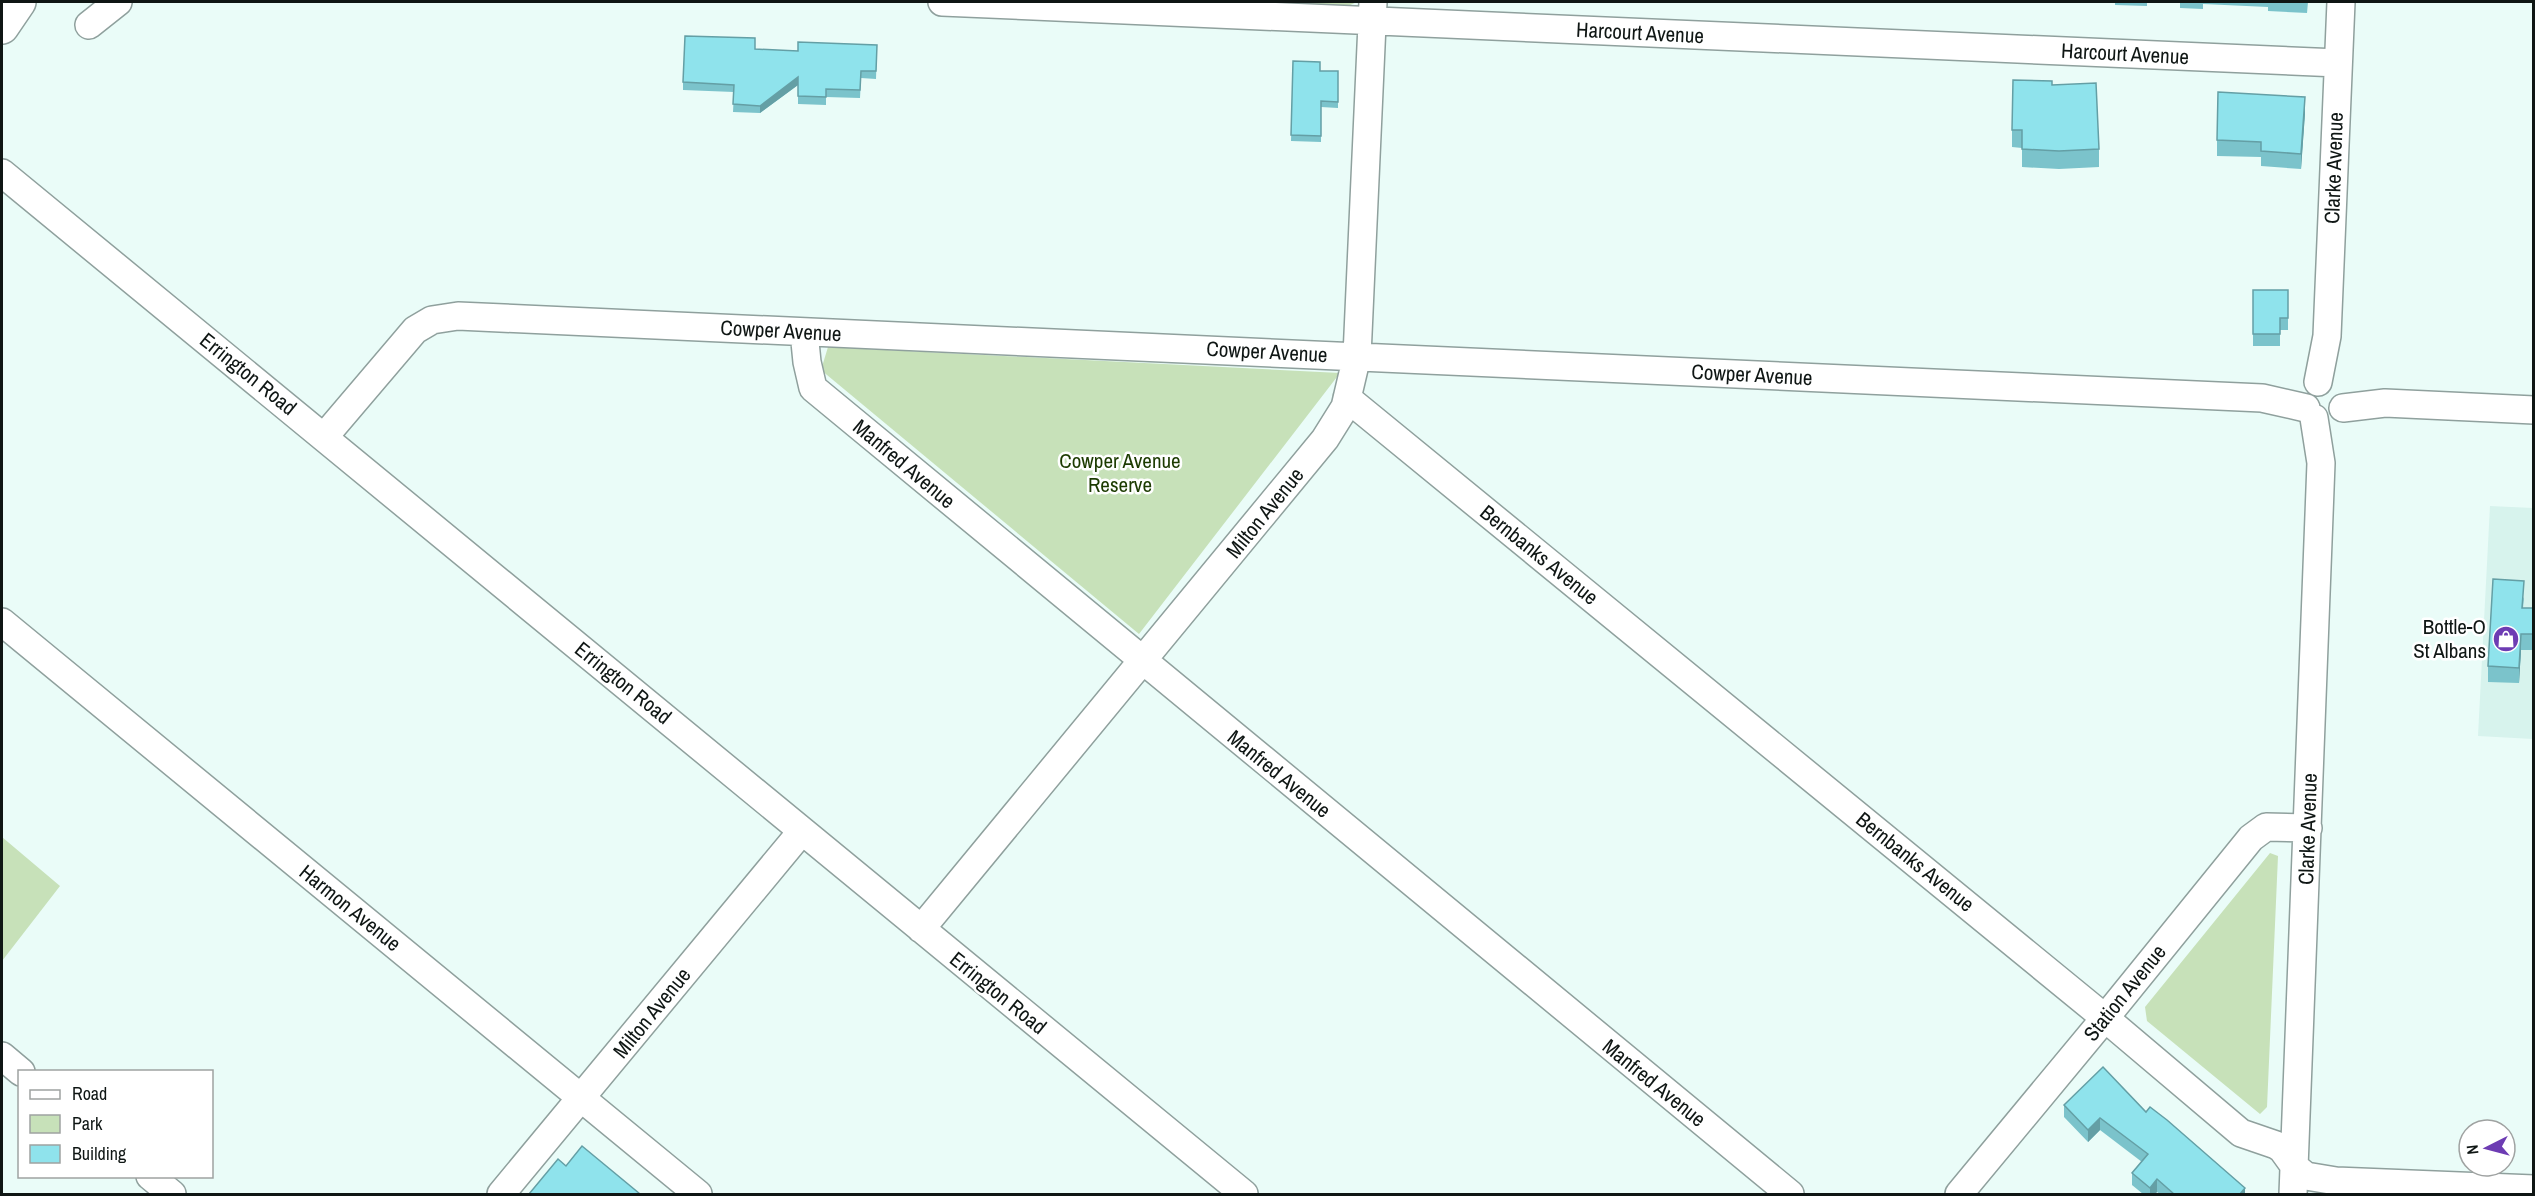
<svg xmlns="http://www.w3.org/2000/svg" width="2535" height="1196" font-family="'Archivo Narrow',sans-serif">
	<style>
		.built { fill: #d7f3ed }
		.green { fill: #c7e1b9 }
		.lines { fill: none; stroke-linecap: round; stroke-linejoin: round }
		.street-casing { stroke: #8fa09d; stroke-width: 30 }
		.primary-casing { stroke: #8fa09d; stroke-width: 36 }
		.street { stroke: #fff; stroke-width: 27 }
		.primary { stroke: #fff; stroke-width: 33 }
		.wall { fill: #7bc3cb }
		.shaded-wall { fill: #649fa5 }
		.building { fill: #8fe3ec; stroke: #649fa5; stroke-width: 1.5 }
		.labels { text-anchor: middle; stroke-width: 5; stroke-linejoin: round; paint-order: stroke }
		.street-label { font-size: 21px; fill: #0f1614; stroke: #fff }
		.park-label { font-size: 21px; fill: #1c3b01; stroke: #fff }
		.poi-label { font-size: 21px; fill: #0f1614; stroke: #fff; text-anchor: end }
	</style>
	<rect width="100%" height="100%" fill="#eafcf8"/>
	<path class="built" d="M 2490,506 L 2533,508 L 2533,739 L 2478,736 Z"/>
	<path class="green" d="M 1228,2 L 1357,2 L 1341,9 Z
		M 828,347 L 1340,373 L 1139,634 L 821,370 Z
		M 2,837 L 60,886 L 2,961 Z
		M 2270,853 L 2278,856 L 2267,1107 L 2260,1114 L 2147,1021 L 2145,1007 Z"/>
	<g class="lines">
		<defs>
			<path id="street" d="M 942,2 L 2338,63
				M 89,25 L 118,2
				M 2,173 L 1244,1194
				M 804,332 L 807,362 L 813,388 L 1790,1194
				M 2318,382 L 2327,336 L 2341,2
				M 1347,398 L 2105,1018 L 2241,1133 L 2276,1145 L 2282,1149 L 2295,1167 L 2306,1176 L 2336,1181 L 2534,1189
				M 2343,408 L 2385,403 L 2534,410
				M 324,437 L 415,330 L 432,320 L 458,316 L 2262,398 L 2306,408
				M 2,622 L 698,1194
				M 921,929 L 1325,439 L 1345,407 L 1357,356 L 1373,2
				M 2,1056 L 21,1072
				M 150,1176 L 172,1194
				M 501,1194 L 802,831
				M 1959,1194 L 2105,1018 L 2251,838 L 2266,827 L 2308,828
				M 2293,1194 L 2321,463 L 2314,418"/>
			<path id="primary" d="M 2,27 L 19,2"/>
		</defs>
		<use href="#street" class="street-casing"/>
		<use href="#primary" class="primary-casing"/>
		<use href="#street" class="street"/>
		<use href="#primary" class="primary"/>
	</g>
	<path class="wall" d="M 2115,2 L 2147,2 L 2147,6 L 2115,5 Z
		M 2180,2 L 2308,2 L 2307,13 L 2268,11 L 2268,7 L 2203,4 L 2203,9 L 2180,8 Z
		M 877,45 L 876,79 L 861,78 L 860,98 L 826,97 L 826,105 L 798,104 L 798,85 L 760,113 L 733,112 L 734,92 L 683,90 L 683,82 L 755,49 L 798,51 Z
		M 1293,61 L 1320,71 L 1338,71 L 1338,108 L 1321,107 L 1321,142 L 1291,141 Z
		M 2052,85 L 2099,149 L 2099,167 L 2059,169 L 2022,167 L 2022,148 L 2012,147 L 2012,130 Z
		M 2305,113 L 2301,169 L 2261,166 L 2261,157 L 2217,156 L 2217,140 Z
		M 2253,290 L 2288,290 L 2288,330 L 2280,330 L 2280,346 L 2253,346 Z
		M 2524,597 L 2523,608 L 2534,608 L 2534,650 L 2521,650 L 2519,683 L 2488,682 L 2488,666 Z
		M 2064,1105 L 2146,1112 L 2245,1194 L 2160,1194 L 2157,1192 L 2155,1194 L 2143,1194 L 2132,1185 L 2132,1173 L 2142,1162 L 2100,1130 L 2088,1142 L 2064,1117 Z"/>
	<path class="shaded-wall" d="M 798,77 L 798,85 L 760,113 L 760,106 Z
		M 2305,97 L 2305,113 L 2301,169 L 2301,154 Z
		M 2521,634 L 2521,650 L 2519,683 L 2519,668 Z
		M 2100,1118 L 2100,1130 L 2088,1142 L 2088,1130 Z
		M 2157,1179 L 2157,1192 L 2155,1194 L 2150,1194 L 2150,1188 Z
		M 2245,1188 L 2245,1194 L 2240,1194 Z"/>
	<path class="building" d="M 685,36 L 755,38 L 755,49 L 798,51 L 798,42 L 877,45 L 876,71 L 861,71 L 860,90 L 826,89 L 826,97 L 798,96 L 798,77 L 760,106 L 733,104 L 734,85 L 683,82 Z
		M 1293,61 L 1320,62 L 1320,71 L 1338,71 L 1338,102 L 1321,101 L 1321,136 L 1291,135 Z
		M 2013,80 L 2052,81 L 2052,85 L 2096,83 L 2099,149 L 2059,151 L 2022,149 L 2022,130 L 2012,130 Z
		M 2218,92 L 2305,97 L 2301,154 L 2261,151 L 2261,142 L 2217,140 Z
		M 2253,290 L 2288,290 L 2288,318 L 2280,318 L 2280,334 L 2253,334 Z
		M 2493,579 L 2524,581 L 2522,608 L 2534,608 L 2534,634 L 2521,634 L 2519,668 L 2488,666 Z
		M 2103,1067 L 2146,1112 L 2150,1107 L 2167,1120 L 2245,1188 L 2240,1194 L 2174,1194 L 2157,1179 L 2150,1188 L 2132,1173 L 2148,1154 L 2100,1118 L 2088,1130 L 2064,1105 Z
		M 582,1146 L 640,1194 L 529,1194 L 558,1159 L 566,1166 Z"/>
	<defs>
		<symbol id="shop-disc" viewBox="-11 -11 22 22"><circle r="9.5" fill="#6d3cb3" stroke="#fff"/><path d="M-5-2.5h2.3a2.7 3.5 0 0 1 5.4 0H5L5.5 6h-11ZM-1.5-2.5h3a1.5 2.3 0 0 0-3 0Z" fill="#fff"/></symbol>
	</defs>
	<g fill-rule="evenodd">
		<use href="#shop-disc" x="2491" y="624" width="30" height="30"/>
	</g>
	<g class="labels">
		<g class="street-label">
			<text transform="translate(1640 33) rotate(3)" y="7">Harcourt Avenue</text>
			<text transform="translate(2125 54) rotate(3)" y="7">Harcourt Avenue</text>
			<text transform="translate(2334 168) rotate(-88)" y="7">Clarke Avenue</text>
			<text transform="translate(781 331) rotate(3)" y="7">Cowper Avenue</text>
			<text transform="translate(1267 352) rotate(3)" y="7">Cowper Avenue</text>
			<text transform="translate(248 374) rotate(39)" y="7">Errington Road</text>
			<text transform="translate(1752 375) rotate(3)" y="7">Cowper Avenue</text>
			<text transform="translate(904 464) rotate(40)" y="7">Manfred Avenue</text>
			<text transform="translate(1265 513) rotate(-51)" y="7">Milton Avenue</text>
			<text transform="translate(1539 555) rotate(39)" y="7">Bernbanks Avenue</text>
			<text transform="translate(623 683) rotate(39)" y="7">Errington Road</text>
			<text transform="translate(1279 774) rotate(39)" y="7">Manfred Avenue</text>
			<text transform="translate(2308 829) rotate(-88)" y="7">Clarke Avenue</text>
			<text transform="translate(1915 862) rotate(39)" y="7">Bernbanks Avenue</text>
			<text transform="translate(350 908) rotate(39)" y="7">Harmon Avenue</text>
			<text transform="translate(998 993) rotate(39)" y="7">Errington Road</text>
			<text transform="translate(2125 993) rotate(-51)" y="7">Station Avenue</text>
			<text transform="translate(652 1013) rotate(-51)" y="7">Milton Avenue</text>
			<text transform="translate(1654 1083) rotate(39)" y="7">Manfred Avenue</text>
		</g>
		<g class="park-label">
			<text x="1120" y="468">Cowper Avenue<tspan x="1120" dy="24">Reserve</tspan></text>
		</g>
		<g class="poi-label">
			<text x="2486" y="634">Bottle-O<tspan x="2486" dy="24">St Albans</tspan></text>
		</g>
	</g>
	<rect width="2535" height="1196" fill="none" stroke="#0f1614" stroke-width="6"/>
	<rect x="18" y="1070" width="195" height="108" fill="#ffffff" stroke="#9fa2a1" stroke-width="1.5"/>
	<rect x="30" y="1090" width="30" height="9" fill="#ffffff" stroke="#9fa2a1" stroke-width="1.5"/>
	<text x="72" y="1100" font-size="18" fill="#0f1614">Road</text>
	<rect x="30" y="1115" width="30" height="18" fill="#c7e1b9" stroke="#9fa2a1" stroke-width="1.5"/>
	<text x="72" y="1130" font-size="18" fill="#0f1614">Park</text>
	<rect x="30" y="1145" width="30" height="18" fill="#8fe3ec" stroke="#9fa2a1" stroke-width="1.5"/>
	<text x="72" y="1160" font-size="18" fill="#0f1614">Building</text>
	<g transform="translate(2487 1148) rotate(264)"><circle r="28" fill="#ffffff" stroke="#9fa2a1" stroke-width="1.5"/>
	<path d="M0-4.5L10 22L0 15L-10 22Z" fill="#6d3cb3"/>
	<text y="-9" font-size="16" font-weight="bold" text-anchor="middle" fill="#0f1614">N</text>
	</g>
</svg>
